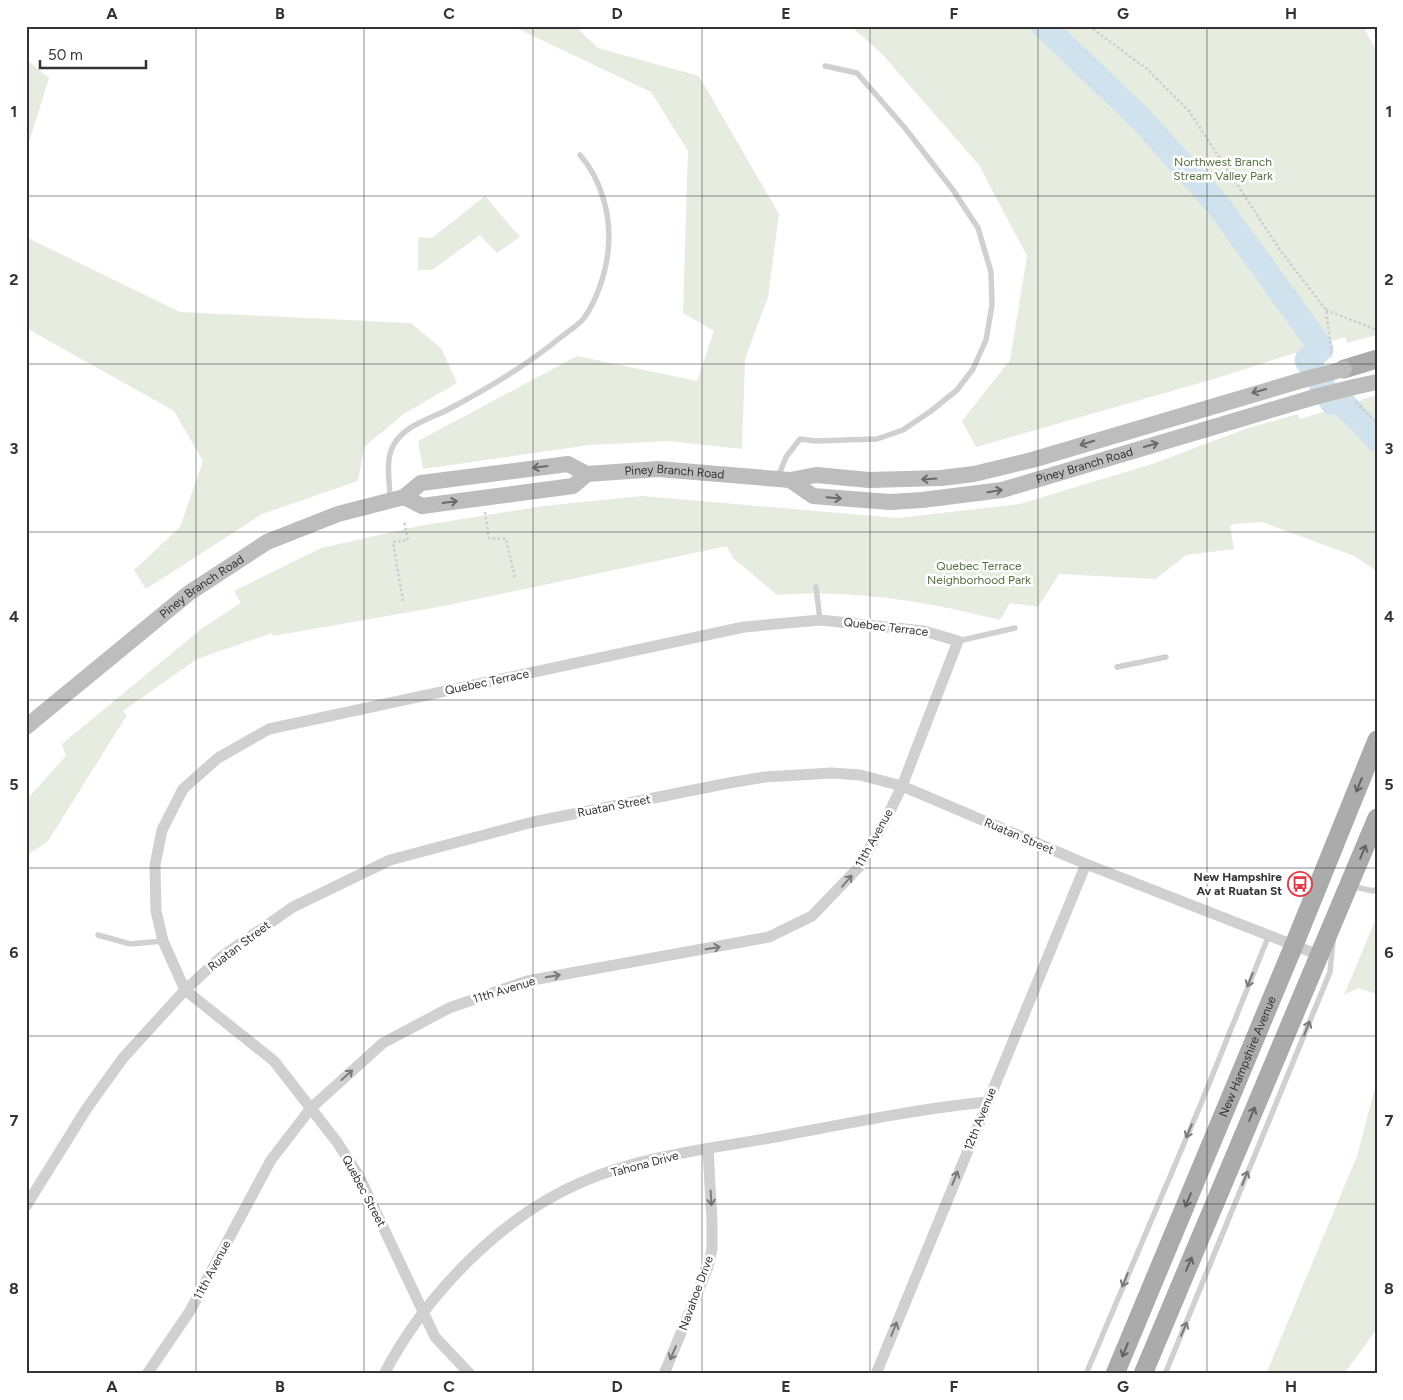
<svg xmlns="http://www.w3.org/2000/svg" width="1403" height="1400" font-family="Figtree,sans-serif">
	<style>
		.green { fill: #e6ecdf }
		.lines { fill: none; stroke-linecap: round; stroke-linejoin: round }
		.river { stroke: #cfe2ee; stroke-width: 25 }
		.path { stroke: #cdcdcd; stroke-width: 2.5; stroke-dasharray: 2.5 2.5; stroke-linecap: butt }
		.service { stroke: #d0d0d0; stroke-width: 5.5 }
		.minor { stroke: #d0d0d0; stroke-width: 11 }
		.secondary { stroke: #bdbdbd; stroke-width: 16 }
		.primary { stroke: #ababab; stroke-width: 19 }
		.secondary-bridge { stroke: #bdbdbd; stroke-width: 16 }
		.oneway { stroke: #6a6a6a }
		.oneway2 { stroke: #636363 }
		.oneway3 { stroke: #7a7a7a }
		.grid { fill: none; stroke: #333; stroke-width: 1; stroke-opacity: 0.55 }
		.labels { text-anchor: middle; stroke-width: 5; stroke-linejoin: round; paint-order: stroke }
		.park-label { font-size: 12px; fill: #56703f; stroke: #fff }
		.street-label { font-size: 12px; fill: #333; stroke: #fff }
		.poi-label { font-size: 12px; font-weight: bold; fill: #333; stroke: #fff; text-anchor: end }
		.neatline { fill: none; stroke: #333; stroke-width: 2 }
		.grid-label { font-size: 16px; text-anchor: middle; font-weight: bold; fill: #333 }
	</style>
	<rect width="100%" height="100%" fill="#fff"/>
	<path class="green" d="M 512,26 L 575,26 L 598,48 L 699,76 L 779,214 L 768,297 L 745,359 L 742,449 L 669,441 L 589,445 L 423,469 L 418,441 L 577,356 L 697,381 L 714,331 L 683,313 L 688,151 L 651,92 Z
		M 851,26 L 1363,26 L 1377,52 L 1377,335 L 1347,343 L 1345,337 L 1217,378 L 976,447 L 962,421 L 1010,360 L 1027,256 L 979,165 L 882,54 Z
		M 26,59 L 49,78 L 26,152 Z
		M 485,196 L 520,237 L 497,253 L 480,235 L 432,270 L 418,270 L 418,237 L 432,238 Z
		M 26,237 L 180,312 L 411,323 L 441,348 L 457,383 L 404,414 L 364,447 L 358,481 L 262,514 L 146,589 L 134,570 L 180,527 L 203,461 L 174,411 L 26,328 Z
		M 1377,395 L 1377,571 L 1354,556 L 1262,522 L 1234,524 L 1230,526 L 1234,549 L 1186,555 L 1156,579 L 1059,574 L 1038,607 L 1010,603 L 1000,620 C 926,601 853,589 777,595 L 733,558 L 727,546 L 444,606 L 273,636 L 272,633 L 197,659 L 123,711 L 127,715 L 48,841 L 26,856 L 26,800 L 66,756 L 62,744 L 201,629 L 241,603 L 234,591 L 321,548 L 419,526 L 543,506 L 642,496 L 898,518 L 1020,504 L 1155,463 L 1245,429 L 1298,414 L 1300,419 Z
		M 1377,916 L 1377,994 L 1358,988 L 1344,995 Z
		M 1377,1080 L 1377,1329 L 1344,1374 L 1266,1374 L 1357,1156 Z"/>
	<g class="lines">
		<path class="river" d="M 1044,26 L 1141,119 L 1218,205 L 1320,346 L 1321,349 L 1307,360 L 1332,402 L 1343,403 L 1377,439"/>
		<path class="path" d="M 1089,26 L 1147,69 L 1189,111 L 1280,250 L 1326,310 L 1332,357
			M 1326,310 L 1377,330
			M 1356,402 L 1377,423
			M 485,512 L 489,538 L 506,539 L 515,578
			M 403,601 L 393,542 L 408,540 L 404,521"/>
		<path class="service" d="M 778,477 L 786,457 L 800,439 L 815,441 L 877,439 L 903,430 L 931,411 L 957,390 L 973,369 L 986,340 L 992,305 L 991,272 L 978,228 L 953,190 L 905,128 L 857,73 L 825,66
			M 390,499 C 390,483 385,461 393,446 C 404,425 430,419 449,409 C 489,388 526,366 561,337 C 568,331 579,325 584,318 C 597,300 606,272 608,251 C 612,218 602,180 580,155
			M 816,587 L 820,620
			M 958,641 L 1015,628
			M 1117,667 L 1166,657
			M 1351,886 L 1373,891 L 1377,889
			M 98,935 L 130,944 L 163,941
			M 1086,1374 L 1200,1106 L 1269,935
			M 1165,1374 L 1330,972 L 1333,941"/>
		<path class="minor" d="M 26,1206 L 87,1108 L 123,1058 L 185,990 L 221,957 L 293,907 L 390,860 L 533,822 L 729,783 L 765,777 L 832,773 L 860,775 L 902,786 L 1086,864 L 1319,955
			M 147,1374 L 190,1311 L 271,1160 L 311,1108 L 383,1043 L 449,1008 L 527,981 L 769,937 L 812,916 L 859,867 L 887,817 L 902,786 L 958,641 L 924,631 L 820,620 L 744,627 L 269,729 L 218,758 L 183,789 L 162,830 L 155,865 L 156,911 L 163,941 L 185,990 L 274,1061 L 337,1142 L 359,1176 L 435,1337 L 470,1374
			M 384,1374 C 425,1296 500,1217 582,1182 C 643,1155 716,1148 781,1136 C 849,1123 917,1109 986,1102
			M 664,1374 L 708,1267 L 712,1249 L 712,1221 L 708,1149
			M 876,1374 L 1086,864"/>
		<g class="secondary">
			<path d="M 1354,387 L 1377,382"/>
			<path id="s1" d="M 790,480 L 813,496 L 890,502 L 922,500 L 1002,490 L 1318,396"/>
			<path d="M 404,497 L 422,506 L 573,486 L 587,474"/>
			<path id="s2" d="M 26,727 L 189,593 L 267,542 L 338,514 L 404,497 L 421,483 L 568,464 L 587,474 L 658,469 L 790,480 L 816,475 L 869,480 L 941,478 L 974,474 L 1032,460 L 1306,379"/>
		</g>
		<g class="primary">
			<path d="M 1344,369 L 1377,359"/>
			<path id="s3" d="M 1115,1374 L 1294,945 L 1377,740"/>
			<path d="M 1143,1374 L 1377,818"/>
		</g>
		<path class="secondary-bridge" d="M 1306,379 L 1344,369
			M 1318,396 L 1354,387"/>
	</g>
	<defs><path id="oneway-shaft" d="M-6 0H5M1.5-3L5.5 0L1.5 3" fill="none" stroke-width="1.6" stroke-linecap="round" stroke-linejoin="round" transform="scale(1.25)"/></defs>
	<g class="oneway">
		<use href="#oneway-shaft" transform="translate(1259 391) rotate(164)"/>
		<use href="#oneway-shaft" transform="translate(1087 443) rotate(163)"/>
		<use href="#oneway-shaft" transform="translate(1151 445) rotate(-16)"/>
		<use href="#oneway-shaft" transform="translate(540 467) rotate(173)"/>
		<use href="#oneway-shaft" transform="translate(929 479) rotate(176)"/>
		<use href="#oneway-shaft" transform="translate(995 491) rotate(-9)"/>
		<use href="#oneway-shaft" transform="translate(834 498) rotate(5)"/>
		<use href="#oneway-shaft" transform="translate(450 502) rotate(-7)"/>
	</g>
	<g class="oneway2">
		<use href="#oneway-shaft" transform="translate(1359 785) rotate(112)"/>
		<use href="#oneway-shaft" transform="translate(1363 852) rotate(-67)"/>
		<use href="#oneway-shaft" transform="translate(1252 1114) rotate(-67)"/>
		<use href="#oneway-shaft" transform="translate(1188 1200) rotate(113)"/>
		<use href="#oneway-shaft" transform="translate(1189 1264) rotate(-67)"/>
		<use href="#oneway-shaft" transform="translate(1125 1350) rotate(113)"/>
	</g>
	<g class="oneway3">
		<use href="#oneway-shaft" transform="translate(847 881) rotate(-49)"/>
		<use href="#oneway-shaft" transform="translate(713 948) rotate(-10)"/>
		<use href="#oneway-shaft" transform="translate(553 976) rotate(-10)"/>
		<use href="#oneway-shaft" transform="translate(1250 980) rotate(112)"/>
		<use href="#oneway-shaft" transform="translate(1307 1028) rotate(-68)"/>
		<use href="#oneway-shaft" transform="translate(347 1075) rotate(-42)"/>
		<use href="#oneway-shaft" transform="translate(1189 1131) rotate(113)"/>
		<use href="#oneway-shaft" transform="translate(955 1178) rotate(-68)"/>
		<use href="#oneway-shaft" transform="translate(1245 1178) rotate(-68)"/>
		<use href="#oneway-shaft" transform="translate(711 1198) rotate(87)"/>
		<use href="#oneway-shaft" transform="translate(1125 1280) rotate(112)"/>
		<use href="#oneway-shaft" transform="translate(894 1329) rotate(-68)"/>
		<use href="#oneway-shaft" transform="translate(1184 1329) rotate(-67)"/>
		<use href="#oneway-shaft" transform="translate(673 1353) rotate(113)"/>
	</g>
	<path class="grid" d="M 196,26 L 196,1374M 364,26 L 364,1374M 533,26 L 533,1374M 702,26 L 702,1374M 870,26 L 870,1374M 1038,26 L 1038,1374M 1207,26 L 1207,1374M 26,196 L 1377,196M 26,364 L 1377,364M 26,532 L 1377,532M 26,700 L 1377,700M 26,868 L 1377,868M 26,1036 L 1377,1036M 26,1204 L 1377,1204"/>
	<defs>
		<symbol id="bus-ring" viewBox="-11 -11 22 22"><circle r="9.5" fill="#fff" stroke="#e63946" stroke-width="1.5"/><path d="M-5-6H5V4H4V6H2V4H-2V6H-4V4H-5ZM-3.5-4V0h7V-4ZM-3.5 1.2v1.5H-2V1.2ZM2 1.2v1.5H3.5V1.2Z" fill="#e63946"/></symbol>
	</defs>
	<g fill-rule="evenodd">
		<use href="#bus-ring" x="1286" y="870" width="28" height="28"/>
	</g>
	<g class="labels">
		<g class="park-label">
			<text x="1223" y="166">Northwest Branch<tspan x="1223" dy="14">Stream Valley Park</tspan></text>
			<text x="979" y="570">Quebec Terrace<tspan x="979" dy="14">Neighborhood Park</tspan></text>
		</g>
		<g class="street-label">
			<text dy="4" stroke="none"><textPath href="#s1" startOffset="304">Piney Branch Road</textPath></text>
			<text dy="4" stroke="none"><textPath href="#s2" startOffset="728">Piney Branch Road</textPath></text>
			<text dy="4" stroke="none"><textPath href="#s2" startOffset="225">Piney Branch Road</textPath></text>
			<text transform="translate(886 627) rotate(7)" y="4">Quebec Terrace</text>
			<text transform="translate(487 682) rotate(-12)" y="4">Quebec Terrace</text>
			<text transform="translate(614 806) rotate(-11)" y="4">Ruatan Street</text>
			<text transform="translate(1019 836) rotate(23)" y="4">Ruatan Street</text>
			<text transform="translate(874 838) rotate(-61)" y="4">11th Avenue</text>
			<text transform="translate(239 946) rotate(-37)" y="4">Ruatan Street</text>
			<text transform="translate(504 990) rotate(-17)" y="4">11th Avenue</text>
			<text dy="4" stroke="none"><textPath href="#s3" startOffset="344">New Hampshire Avenue</textPath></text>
			<text transform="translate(980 1119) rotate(-68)" y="4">12th Avenue</text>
			<text transform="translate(645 1164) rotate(-15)" y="4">Tahona Drive</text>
			<text transform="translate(364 1191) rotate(62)" y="4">Quebec Street</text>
			<text transform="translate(212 1270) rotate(-62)" y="4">11th Avenue</text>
			<text transform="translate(696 1293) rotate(-70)" y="4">Navahoe Drive</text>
		</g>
		<g class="poi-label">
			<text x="1282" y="881">New Hampshire<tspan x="1282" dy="14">Av at Ruatan St</tspan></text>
		</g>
	</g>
	<rect width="1403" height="1400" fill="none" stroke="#ffffff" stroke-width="55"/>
	<path d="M40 60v8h106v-8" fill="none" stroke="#333333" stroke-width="2.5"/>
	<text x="48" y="60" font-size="15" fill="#333333" stroke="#ffffff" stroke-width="4" paint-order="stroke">50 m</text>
	<rect x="28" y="28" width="1348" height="1344" class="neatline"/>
	<g class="grid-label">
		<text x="112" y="19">A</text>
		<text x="280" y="19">B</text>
		<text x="449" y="19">C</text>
		<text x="617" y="19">D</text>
		<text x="786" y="19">E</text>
		<text x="954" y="19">F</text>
		<text x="1123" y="19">G</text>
		<text x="1291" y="19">H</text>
		<text x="14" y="117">1</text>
		<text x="1389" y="117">1</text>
		<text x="14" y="285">2</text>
		<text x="1389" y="285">2</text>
		<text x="14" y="454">3</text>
		<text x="1389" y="454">3</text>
		<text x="14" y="622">4</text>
		<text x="1389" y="622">4</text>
		<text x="14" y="790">5</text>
		<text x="1389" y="790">5</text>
		<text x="14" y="958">6</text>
		<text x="1389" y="958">6</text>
		<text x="14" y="1126">7</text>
		<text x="1389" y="1126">7</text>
		<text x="14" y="1294">8</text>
		<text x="1389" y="1294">8</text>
		<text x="112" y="1392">A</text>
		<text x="280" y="1392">B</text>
		<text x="449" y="1392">C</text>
		<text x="617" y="1392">D</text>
		<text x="786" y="1392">E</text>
		<text x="954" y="1392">F</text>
		<text x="1123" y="1392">G</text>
		<text x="1291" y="1392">H</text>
	</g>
</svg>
